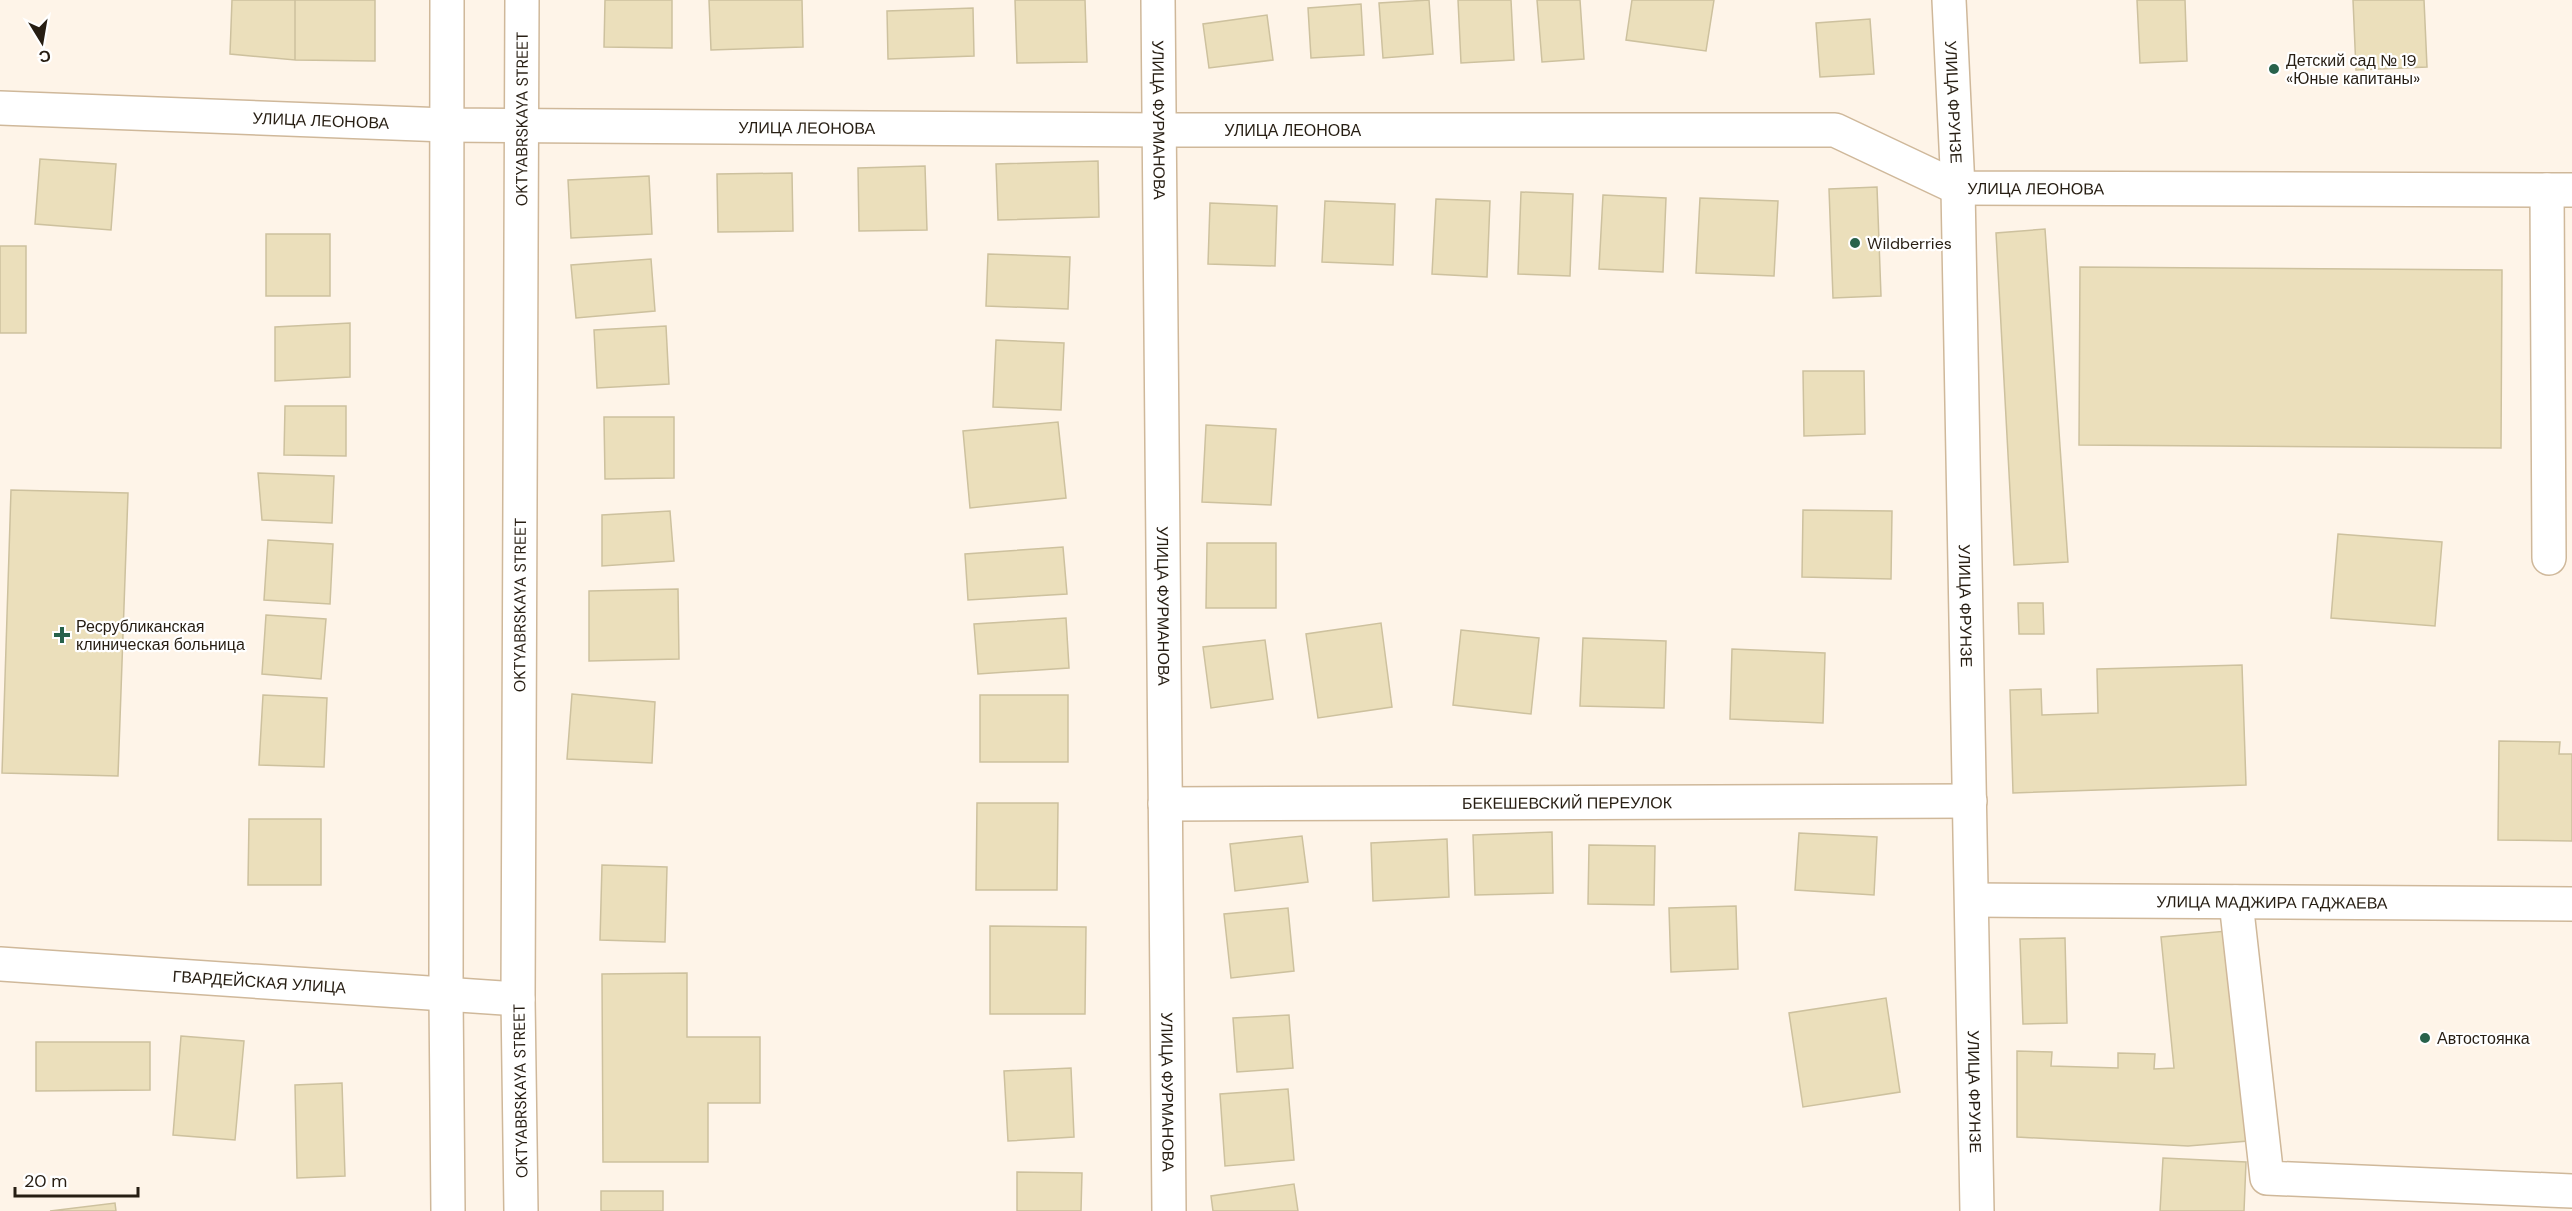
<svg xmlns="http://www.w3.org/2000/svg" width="2572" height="1211" font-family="'DM Sans',sans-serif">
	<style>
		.building { fill: #ebdfbb; stroke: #cdc19e; stroke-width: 1.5 }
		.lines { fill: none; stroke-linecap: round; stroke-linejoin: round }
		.minor-casing { stroke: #cfb89a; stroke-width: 36 }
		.major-casing { stroke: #cfb89a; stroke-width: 36 }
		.minor { stroke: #fff; stroke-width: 33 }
		.major { stroke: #fff; stroke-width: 33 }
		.poi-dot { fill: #28624b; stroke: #fff; stroke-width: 2 }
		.labels { text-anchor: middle; stroke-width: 4.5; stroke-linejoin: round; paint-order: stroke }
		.poi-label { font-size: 16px; fill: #271e13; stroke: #fff; text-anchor: start }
		.street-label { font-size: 16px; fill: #271e13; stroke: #fff }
	</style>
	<rect width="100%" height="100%" fill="#fef4e8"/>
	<path class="building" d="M 232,0 L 295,0 L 295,60 L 230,54 Z
		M 295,0 L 375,0 L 375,61 L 295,60 Z
		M 605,0 L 672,0 L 672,48 L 604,47 Z
		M 709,0 L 802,0 L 803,47 L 711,50 Z
		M 1015,0 L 1085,0 L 1087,62 L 1017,63 Z
		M 1429,0 L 1433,54 L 1383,58 L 1379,3 Z
		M 1458,0 L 1511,0 L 1514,60 L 1461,63 Z
		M 1537,0 L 1580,0 L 1584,59 L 1542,62 Z
		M 1632,0 L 1714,0 L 1706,51 L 1626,40 Z
		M 2137,0 L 2185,0 L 2187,61 L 2140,63 Z
		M 2353,0 L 2424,0 L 2427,67 L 2356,70 Z
		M 1361,4 L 1364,55 L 1311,58 L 1308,8 Z
		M 973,8 L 974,56 L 888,59 L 887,11 Z
		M 1267,15 L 1273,60 L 1209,68 L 1203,24 Z
		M 1870,19 L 1874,74 L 1820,77 L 1816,23 Z
		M 40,159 L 116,164 L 111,230 L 35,224 Z
		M 1098,161 L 1099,217 L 998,220 L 996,164 Z
		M 925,166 L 927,230 L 859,231 L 858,168 Z
		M 792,173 L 793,231 L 718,232 L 717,174 Z
		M 649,176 L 652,234 L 571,238 L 568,180 Z
		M 1877,187 L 1881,296 L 1833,298 L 1829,189 Z
		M 1521,192 L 1573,194 L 1570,276 L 1518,274 Z
		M 1603,195 L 1666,198 L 1663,272 L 1599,269 Z
		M 1700,198 L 1778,201 L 1774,276 L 1696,273 Z
		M 1436,199 L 1490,201 L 1487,277 L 1432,274 Z
		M 1325,201 L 1395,204 L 1393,265 L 1322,262 Z
		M 1210,203 L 1277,206 L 1275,266 L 1208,264 Z
		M 2045,229 L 2068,562 L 2014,565 L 1996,233 Z
		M 266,234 L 330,234 L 330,296 L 266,296 Z
		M 0,246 L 26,246 L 26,333 L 0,333 Z
		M 988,254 L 1070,257 L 1068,309 L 986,306 Z
		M 651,259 L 655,311 L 576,318 L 571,265 Z
		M 2080,267 L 2502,270 L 2501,448 L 2079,445 Z
		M 350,323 L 350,377 L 275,381 L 275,327 Z
		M 666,326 L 669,384 L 597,388 L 594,330 Z
		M 996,340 L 1064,343 L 1061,410 L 993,407 Z
		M 1803,371 L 1864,371 L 1865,434 L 1804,436 Z
		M 285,406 L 346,406 L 346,456 L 284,455 Z
		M 604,417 L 674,417 L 674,478 L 605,479 Z
		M 1058,422 L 1066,498 L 970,508 L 963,431 Z
		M 1206,425 L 1276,429 L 1271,505 L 1202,502 Z
		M 258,473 L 334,476 L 332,523 L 262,520 Z
		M 11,490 L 128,493 L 118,776 L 2,773 Z
		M 1803,510 L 1892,511 L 1891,579 L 1802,577 Z
		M 670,511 L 674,561 L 602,566 L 602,515 Z
		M 2338,534 L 2442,542 L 2435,626 L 2331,618 Z
		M 268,540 L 333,544 L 330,604 L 264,600 Z
		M 1207,543 L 1276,543 L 1276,608 L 1206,608 Z
		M 1063,547 L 1067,594 L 968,600 L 965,554 Z
		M 678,589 L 679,659 L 589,661 L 589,591 Z
		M 2018,603 L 2043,603 L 2044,634 L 2019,634 Z
		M 266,615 L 326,619 L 321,679 L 262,674 Z
		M 1066,618 L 1069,668 L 978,674 L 974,624 Z
		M 1381,623 L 1392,707 L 1318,718 L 1306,634 Z
		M 1461,630 L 1539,638 L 1531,714 L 1453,705 Z
		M 1583,638 L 1666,641 L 1664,708 L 1580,706 Z
		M 1265,640 L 1273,699 L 1211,708 L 1203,647 Z
		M 1732,649 L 1825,653 L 1823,723 L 1730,719 Z
		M 2242,665 L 2246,785 L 2013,793 L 2010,690 L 2041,689 L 2042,715 L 2098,713 L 2097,669 Z
		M 572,694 L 655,702 L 652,763 L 567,759 Z
		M 263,695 L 327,698 L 324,767 L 259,765 Z
		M 980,695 L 1068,695 L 1068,762 L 980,762 Z
		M 2499,741 L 2560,742 L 2559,754 L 2572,754 L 2572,841 L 2498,840 Z
		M 977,803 L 1058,803 L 1057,890 L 976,890 Z
		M 249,819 L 321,819 L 321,885 L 248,885 Z
		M 1552,832 L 1553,893 L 1475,895 L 1473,835 Z
		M 1799,833 L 1877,837 L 1874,895 L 1795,890 Z
		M 1302,836 L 1308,882 L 1235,891 L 1230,844 Z
		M 1447,839 L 1449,897 L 1373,901 L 1371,843 Z
		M 1589,845 L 1655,846 L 1654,905 L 1588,904 Z
		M 602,865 L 667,867 L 665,942 L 600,940 Z
		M 1736,906 L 1738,969 L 1671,972 L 1669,908 Z
		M 1288,908 L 1294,971 L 1231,978 L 1224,914 Z
		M 990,926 L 1086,927 L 1085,1014 L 990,1014 Z
		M 2227,931 L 2248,1141 L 2188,1146 L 2017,1137 L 2017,1051 L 2052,1052 L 2051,1066 L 2118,1068 L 2118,1053 L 2155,1054 L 2154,1069 L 2174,1068 L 2161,937 Z
		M 2065,938 L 2067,1023 L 2023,1024 L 2020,939 Z
		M 687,973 L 687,1037 L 760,1037 L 760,1103 L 708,1103 L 708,1162 L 603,1162 L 602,974 Z
		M 1886,998 L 1900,1092 L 1803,1107 L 1789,1013 Z
		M 1289,1015 L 1293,1068 L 1237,1072 L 1233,1018 Z
		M 181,1036 L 244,1041 L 235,1140 L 173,1135 Z
		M 36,1042 L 150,1042 L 150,1090 L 36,1091 Z
		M 1071,1068 L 1074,1137 L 1008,1141 L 1004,1071 Z
		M 342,1083 L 345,1176 L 297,1178 L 295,1085 Z
		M 1288,1089 L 1294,1160 L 1225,1166 L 1220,1094 Z
		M 2163,1158 L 2246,1162 L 2244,1211 L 2160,1211 Z
		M 1017,1172 L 1082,1173 L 1081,1211 L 1017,1211 Z
		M 1294,1184 L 1298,1211 L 1213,1211 L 1211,1196 Z
		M 601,1191 L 663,1191 L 663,1211 L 601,1211 Z
		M 115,1203 L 116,1211 L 50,1211 Z"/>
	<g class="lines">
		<defs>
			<g id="minor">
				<path id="s1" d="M 1158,0 L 1169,1211"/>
				<path id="s2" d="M 1949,0 L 1958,188 L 1977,1211"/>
				<path id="s3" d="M 0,108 L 446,125 L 1160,130 L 1835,130 L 1958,188 L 2572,190"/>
				<path d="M 2547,190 L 2549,558"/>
				<path id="s4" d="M 1165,804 L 1970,801"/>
				<path id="s5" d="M 1972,900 L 2572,904"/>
				<path d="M 2236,902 L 2267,1178 L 2572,1191"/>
				<path id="s6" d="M 0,964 L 518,999"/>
			</g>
			<g id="major">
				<path d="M 447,0 L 446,996 L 448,1211"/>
				<path id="s7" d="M 521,1211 L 518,999 L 522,0"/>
			</g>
		</defs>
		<use href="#minor" class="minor-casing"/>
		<use href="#major" class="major-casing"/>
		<use href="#minor" class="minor"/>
		<use href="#major" class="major"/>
	</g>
	<g class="poi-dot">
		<circle cx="2274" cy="69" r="6"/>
		<circle cx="1855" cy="243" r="6"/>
		<path d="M59 626h6v6h6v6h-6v6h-6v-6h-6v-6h6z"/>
		<circle cx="2425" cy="1038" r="6"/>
	</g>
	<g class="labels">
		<g class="poi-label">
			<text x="2286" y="66">Детский сад № 19<tspan x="2286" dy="18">«Юные капитаны»</tspan></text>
			<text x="1867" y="249">Wildberries</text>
			<text x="76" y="632">Ресрубликанская<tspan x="76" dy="18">клиническая больница</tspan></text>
			<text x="2437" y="1044">Автостоянка</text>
		</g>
		<g class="street-label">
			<text dy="6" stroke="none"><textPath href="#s2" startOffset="102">УЛИЦА ФРУНЗЕ</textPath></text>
			<text dy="6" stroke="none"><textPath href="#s3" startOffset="321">УЛИЦА ЛЕОНОВА</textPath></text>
			<text dy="6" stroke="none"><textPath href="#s7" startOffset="1092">OKTYABRSKAYA STREET</textPath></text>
			<text dy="6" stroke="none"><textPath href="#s1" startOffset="120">УЛИЦА ФУРМАНОВА</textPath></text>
			<text dy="6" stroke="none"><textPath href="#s3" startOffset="807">УЛИЦА ЛЕОНОВА</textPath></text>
			<text dy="6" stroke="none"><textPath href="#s3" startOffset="1293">УЛИЦА ЛЕОНОВА</textPath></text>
			<text dy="6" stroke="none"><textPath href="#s3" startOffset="2049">УЛИЦА ЛЕОНОВА</textPath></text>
			<text dy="6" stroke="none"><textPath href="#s1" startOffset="606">УЛИЦА ФУРМАНОВА</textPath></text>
			<text dy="6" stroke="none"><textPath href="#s2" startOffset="606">УЛИЦА ФРУНЗЕ</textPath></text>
			<text dy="6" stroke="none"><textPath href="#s7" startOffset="606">OKTYABRSKAYA STREET</textPath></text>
			<text dy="6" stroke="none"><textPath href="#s4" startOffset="402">БЕКЕШЕВСКИЙ ПЕРЕУЛОК</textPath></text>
			<text dy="6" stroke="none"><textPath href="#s5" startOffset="300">УЛИЦА МАДЖИРА ГАДЖАЕВА</textPath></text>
			<text dy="6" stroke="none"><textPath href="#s6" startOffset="260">ГВАРДЕЙСКАЯ УЛИЦА</textPath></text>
			<text transform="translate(520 1091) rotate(-91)" y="6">OKTYABRSKAYA STREET</text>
			<text dy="6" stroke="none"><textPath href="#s1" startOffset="1092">УЛИЦА ФУРМАНОВА</textPath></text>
			<text dy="6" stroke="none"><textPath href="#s2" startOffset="1092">УЛИЦА ФРУНЗЕ</textPath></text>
		</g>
	</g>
	<g transform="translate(42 42) rotate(169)" stroke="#ffffff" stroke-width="4.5" paint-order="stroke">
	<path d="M0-4.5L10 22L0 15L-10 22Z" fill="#271e13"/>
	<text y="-9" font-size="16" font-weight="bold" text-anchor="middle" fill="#271e13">С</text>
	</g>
	<path d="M15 1187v9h123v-9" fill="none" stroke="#271e13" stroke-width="3"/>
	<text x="24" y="1187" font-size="18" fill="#271e13" stroke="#ffffff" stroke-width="4.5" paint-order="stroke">20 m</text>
</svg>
